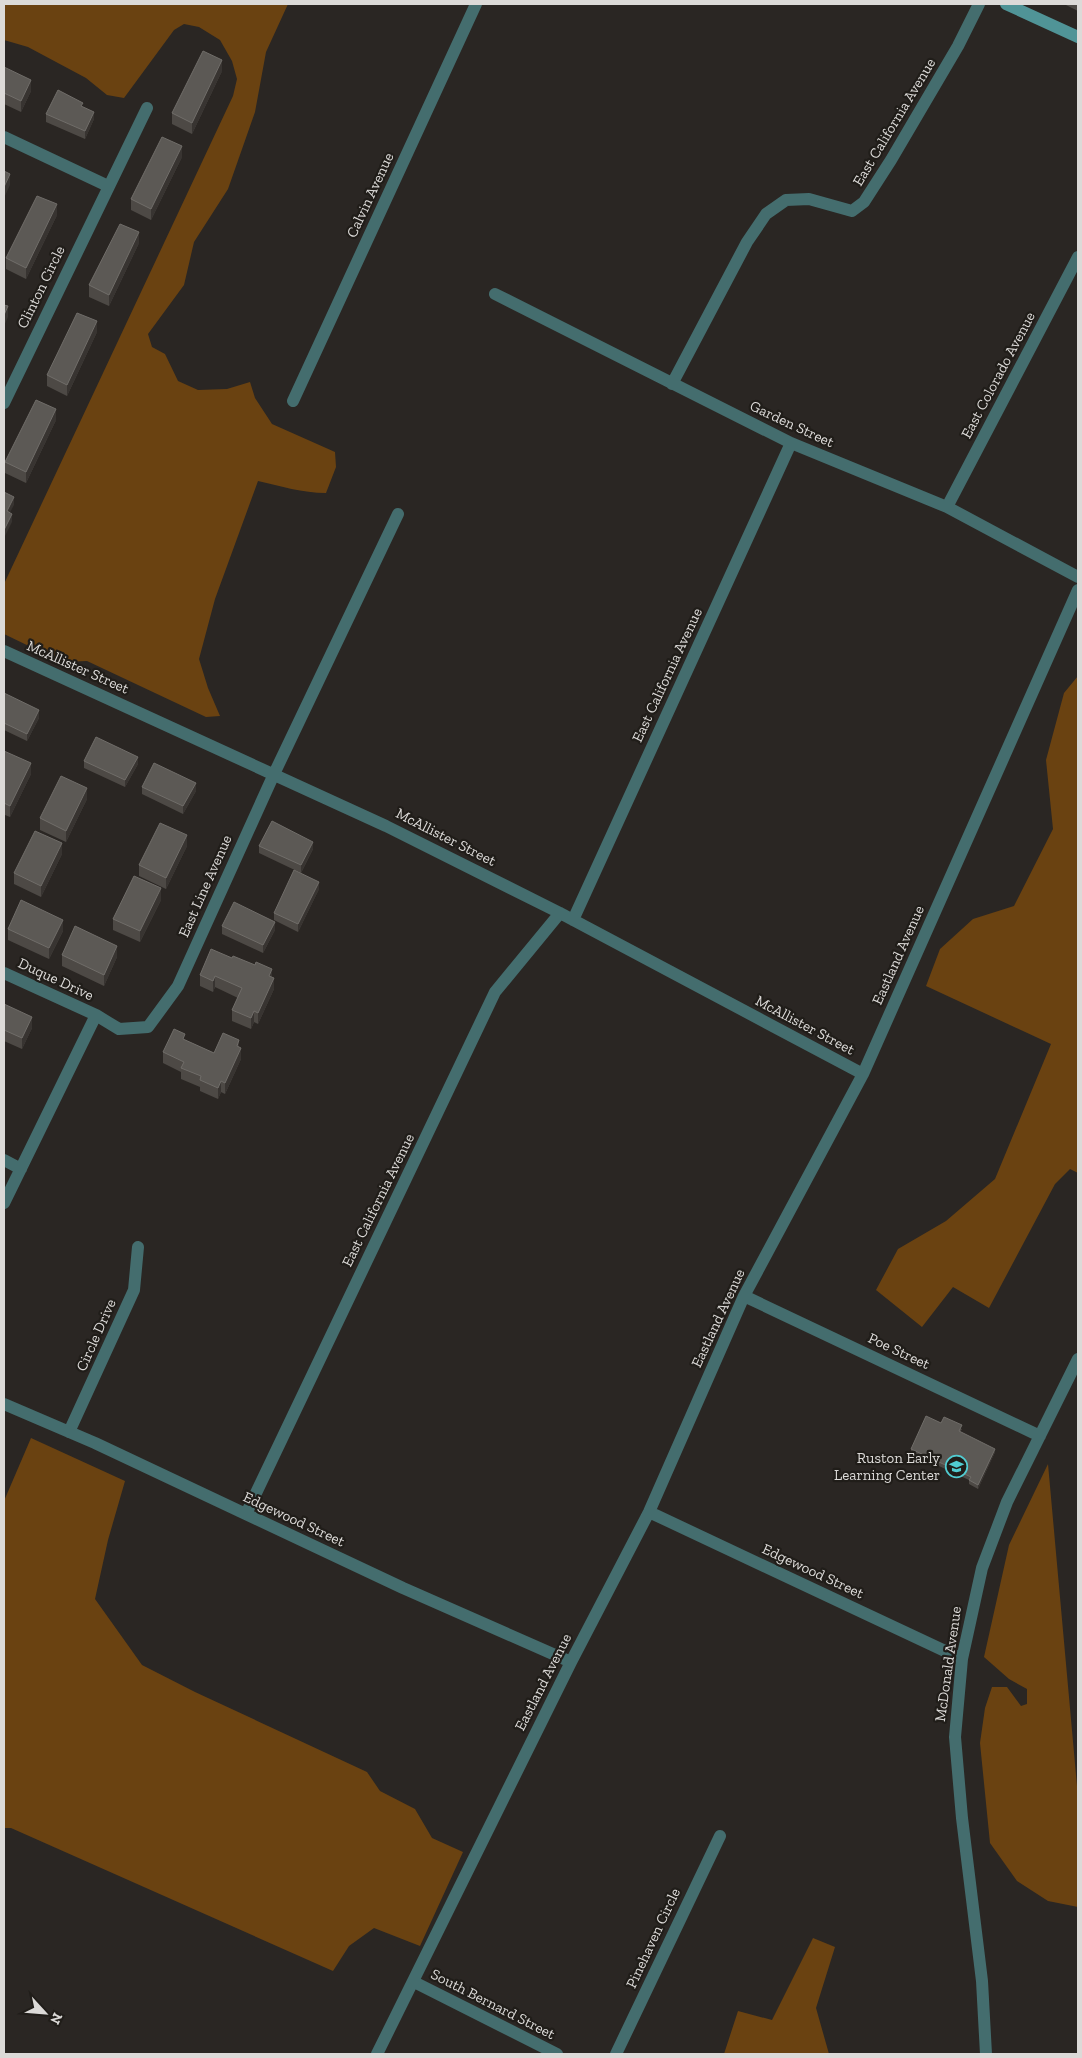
<svg xmlns="http://www.w3.org/2000/svg" width="1082" height="2058" font-family="'Zilla Slab',serif">
	<style>
		.green { fill: #6a4211 }
		.lines { fill: none; stroke-linecap: round; stroke-linejoin: round }
		.street { stroke: #446d6e; stroke-width: 12 }
		.secondary { stroke: #509497; stroke-width: 12 }
		.wall { fill: #4d4945 }
		.shaded-wall { fill: #383431 }
		.building { fill: #5c5955; stroke: #706d69 }
		.labels { text-anchor: middle; stroke-width: 4.5; stroke-linejoin: round; paint-order: stroke }
		.street-label { font-size: 15px; fill: #dcdad8; stroke: #201d19 }
		.poi-label { font-size: 15px; fill: #dcdad8; stroke: #201d19; text-anchor: end }
	</style>
	<rect width="100%" height="100%" fill="#2a2623"/>
	<path class="green" d="M 4,4 L 288,4 L 266,52 L 255,112 L 228,189 L 194,242 L 184,285 L 148,334 L 152,347 L 165,354 L 178,381 L 198,390 L 227,389 L 250,382 L 255,398 L 272,424 L 335,452 L 336,467 L 326,493 C 302,493 281,486 258,481 L 215,599 L 199,659 L 208,688 L 220,716 L 206,717 L 87,661 L 62,662 L 4,634 L 4,584 L 233,96 L 237,79 L 232,61 L 220,40 L 199,27 L 184,24 L 174,30 L 124,98 L 107,95 L 86,78 L 28,47 L 4,40 Z
		M 1078,676 L 1078,1173 L 1070,1169 L 1055,1184 L 989,1308 L 953,1287 L 922,1327 L 876,1290 L 898,1249 L 946,1221 L 995,1179 L 1051,1044 L 926,986 L 940,949 L 973,919 L 1014,906 L 1053,829 L 1046,760 L 1064,693 Z
		M 31,1438 L 125,1481 L 108,1540 L 95,1599 L 142,1665 L 195,1692 L 367,1772 L 380,1791 L 415,1809 L 432,1838 L 463,1852 L 420,1946 L 374,1928 L 349,1946 L 333,1971 L 11,1828 L 4,1828 L 4,1501 Z
		M 1048,1464 L 1078,1797 L 1078,1907 L 1048,1901 L 1017,1881 L 990,1843 L 980,1743 L 985,1708 L 992,1687 L 1007,1687 L 1021,1706 L 1027,1704 L 1027,1689 L 1009,1679 L 984,1657 L 1009,1545 Z
		M 813,1938 L 835,1947 L 816,2008 L 829,2054 L 724,2054 L 738,2011 L 772,2020 Z"/>
	<g class="lines">
		<path class="street" d="M 4,137 L 108,186
			M 495,294 L 791,443 L 947,507 L 1078,577
			M 672,384 L 747,242 L 766,214 L 786,200 L 809,199 L 852,211 L 864,202 L 891,160 L 958,46 L 979,4
			M 293,401 L 476,4
			M 4,403 L 147,108
			M 947,507 L 1078,257
			M 4,651 L 386,826 L 560,913 L 863,1074
			M 573,920 L 791,443
			M 4,973 L 96,1015 L 119,1029 L 148,1027 L 178,986 L 274,774 L 398,514
			M 4,1160 L 21,1169
			M 4,1203 L 96,1015
			M 744,1296 L 1040,1436
			M 4,1404 L 95,1443 L 403,1588 L 571,1662
			M 69,1432 L 134,1290 L 138,1247
			M 649,1512 L 962,1659
			M 246,1514 L 495,992 L 560,913
			M 414,1982 L 557,2054
			M 377,2054 L 571,1662 L 649,1512 L 744,1296 L 863,1074 L 1078,590
			M 616,2054 L 720,1836
			M 986,2054 L 982,1981 L 962,1818 L 955,1737 L 962,1659 L 982,1568 L 1007,1502 L 1078,1359"/>
		<path class="secondary" d="M 1006,4 L 1078,37"/>
	</g>
	<path class="wall" d="M 1064,4 L 1078,4 L 1078,11 Z
		M 4,67 L 31,91 L 21,112 L 4,104 Z
		M 222,71 L 192,134 L 172,124 L 172,113 Z
		M 46,114 L 94,119 L 85,139 L 46,122 Z
		M 182,157 L 151,220 L 131,210 L 131,199 Z
		M 57,215 L 26,279 L 6,269 L 6,258 Z
		M 139,243 L 109,306 L 89,297 L 89,285 Z
		M 97,332 L 67,396 L 47,386 L 47,375 Z
		M 56,420 L 26,483 L 5,473 L 5,462 Z
		M 4,693 L 39,718 L 27,741 L 4,730 Z
		M 4,751 L 31,774 L 10,817 L 5,815 L 5,826 L 4,829 Z
		M 84,761 L 138,764 L 125,787 L 84,768 Z
		M 142,787 L 196,791 L 183,814 L 142,794 Z
		M 87,799 L 66,842 L 40,830 L 40,818 Z
		M 187,846 L 166,889 L 139,876 L 139,865 Z
		M 259,846 L 313,849 L 301,873 L 259,853 Z
		M 62,854 L 41,897 L 14,884 L 14,873 Z
		M 319,889 L 298,932 L 274,920 L 274,913 Z
		M 161,900 L 140,942 L 113,930 L 113,919 Z
		M 222,926 L 275,930 L 263,953 L 222,934 Z
		M 8,929 L 63,931 L 49,959 L 8,940 Z
		M 62,955 L 117,957 L 104,986 L 62,966 Z
		M 200,975 L 272,977 L 274,989 L 258,1024 L 254,1022 L 251,1029 L 232,1021 L 232,1010 L 238,998 L 215,987 L 213,992 L 200,986 Z
		M 4,1004 L 32,1028 L 22,1049 L 4,1041 Z
		M 185,1040 L 214,1053 L 239,1048 L 241,1059 L 225,1094 L 221,1092 L 218,1099 L 200,1091 L 200,1087 L 181,1079 L 181,1072 L 163,1063 L 163,1052 Z
		M 941,1423 L 962,1429 L 960,1432 L 995,1452 L 978,1489 L 969,1484 L 969,1480 L 911,1453 L 911,1449 Z"/>
	<path class="shaded-wall" d="M 222,60 L 222,71 L 192,134 L 192,123 Z
		M 31,80 L 31,91 L 21,112 L 21,101 Z
		M 94,112 L 94,119 L 85,139 L 85,131 Z
		M 182,146 L 182,157 L 151,220 L 151,209 Z
		M 10,174 L 10,185 L 4,198 L 4,187 Z
		M 57,204 L 57,215 L 26,279 L 26,268 Z
		M 139,232 L 139,243 L 109,306 L 109,295 Z
		M 8,306 L 8,317 L 4,326 L 4,315 Z
		M 97,321 L 97,332 L 67,396 L 67,385 Z
		M 56,409 L 56,420 L 26,483 L 26,472 Z
		M 14,497 L 14,505 L 7,518 L 7,511 Z
		M 12,514 L 12,522 L 4,538 L 4,530 Z
		M 39,710 L 39,718 L 27,741 L 27,734 Z
		M 138,757 L 138,764 L 125,787 L 125,780 Z
		M 31,763 L 31,774 L 10,817 L 10,806 Z
		M 196,783 L 196,791 L 183,814 L 183,806 Z
		M 87,788 L 87,799 L 66,842 L 66,831 Z
		M 5,815 L 5,826 L 4,829 L 4,818 Z
		M 187,835 L 187,846 L 166,889 L 166,878 Z
		M 313,842 L 313,849 L 301,873 L 301,865 Z
		M 62,843 L 62,854 L 41,897 L 41,886 Z
		M 319,882 L 319,889 L 298,932 L 298,924 Z
		M 161,888 L 161,900 L 140,942 L 140,931 Z
		M 63,920 L 63,931 L 49,959 L 49,948 Z
		M 275,922 L 275,930 L 263,953 L 263,945 Z
		M 117,946 L 117,957 L 104,986 L 104,975 Z
		M 272,969 L 272,980 L 269,976 Z
		M 215,976 L 215,987 L 213,992 L 213,981 Z
		M 274,978 L 274,989 L 258,1024 L 258,1013 Z
		M 254,1011 L 254,1022 L 251,1029 L 251,1018 Z
		M 32,1017 L 32,1028 L 22,1049 L 22,1038 Z
		M 239,1040 L 239,1051 L 241,1048 L 241,1059 L 225,1094 L 225,1083 Z
		M 221,1081 L 221,1092 L 218,1099 L 218,1088 Z
		M 995,1449 L 995,1452 L 978,1489 L 978,1485 Z"/>
	<path class="building" d="M 203,51 L 222,60 L 192,123 L 172,113 Z
		M 4,67 L 31,80 L 21,101 L 4,93 Z
		M 58,90 L 83,103 L 81,106 L 94,112 L 85,131 L 46,114 Z
		M 162,137 L 182,146 L 151,209 L 131,199 Z
		M 4,171 L 10,174 L 4,187 Z
		M 37,196 L 57,204 L 26,268 L 6,258 Z
		M 120,224 L 139,232 L 109,295 L 89,285 Z
		M 4,305 L 8,306 L 4,315 Z
		M 77,313 L 97,321 L 67,385 L 47,375 Z
		M 36,400 L 56,409 L 26,472 L 5,462 Z
		M 4,492 L 14,497 L 7,511 L 12,514 L 4,530 Z
		M 4,693 L 39,710 L 27,734 L 4,723 Z
		M 96,737 L 138,757 L 125,780 L 84,761 Z
		M 4,751 L 31,763 L 10,806 L 4,803 Z
		M 154,763 L 196,783 L 183,806 L 142,787 Z
		M 61,776 L 87,788 L 66,831 L 40,818 Z
		M 272,821 L 313,842 L 301,865 L 259,846 Z
		M 160,823 L 187,835 L 166,878 L 139,865 Z
		M 35,831 L 62,843 L 41,886 L 14,873 Z
		M 294,870 L 319,882 L 298,924 L 274,913 Z
		M 134,876 L 161,888 L 140,931 L 113,919 Z
		M 21,900 L 63,920 L 49,948 L 8,929 Z
		M 234,902 L 275,922 L 263,945 L 222,926 Z
		M 75,926 L 117,946 L 104,975 L 62,955 Z
		M 211,949 L 232,958 L 233,956 L 255,965 L 256,962 L 272,969 L 269,976 L 274,978 L 258,1013 L 254,1011 L 251,1018 L 232,1010 L 242,988 L 215,976 L 213,981 L 200,975 Z
		M 4,1004 L 32,1017 L 22,1038 L 4,1030 Z
		M 174,1029 L 185,1034 L 183,1039 L 214,1053 L 223,1033 L 239,1040 L 237,1046 L 241,1048 L 225,1083 L 221,1081 L 218,1088 L 200,1080 L 201,1076 L 181,1068 L 184,1062 L 163,1052 Z
		M 926,1416 L 941,1423 L 944,1417 L 962,1425 L 959,1431 L 995,1449 L 978,1485 L 969,1480 L 971,1477 L 911,1449 Z"/>
	<defs>
		<symbol id="school-ring" viewBox="-11 -11 22 22"><circle r="9.5" fill="#201d19" stroke="#51ccd1" stroke-width="1.5"/><path d="M0-5L7-2L0 1L-7-2ZM-4 1L0 2.5L4 1V4Q0 6-4 4Z" fill="#51ccd1"/></symbol>
	</defs>
	<g fill-rule="evenodd">
		<use href="#school-ring" x="944" y="1454" width="25" height="25"/>
	</g>
	<g class="labels">
		<g class="street-label">
			<text transform="translate(894 122) rotate(-59)" y="5">East California Avenue</text>
			<text transform="translate(370 195) rotate(-65)" y="5">Calvin Avenue</text>
			<text transform="translate(41 287) rotate(-64)" y="5">Clinton Circle</text>
			<text transform="translate(998 375) rotate(-62)" y="5">East Colorado Avenue</text>
			<text transform="translate(792 424) rotate(25)" y="5">Garden Street</text>
			<text transform="translate(78 667) rotate(24)" y="5">McAllister Street</text>
			<text transform="translate(667 675) rotate(-65)" y="5">East California Avenue</text>
			<text transform="translate(446 837) rotate(27)" y="5">McAllister Street</text>
			<text transform="translate(205 886) rotate(-66)" y="5">East Line Avenue</text>
			<text transform="translate(898 955) rotate(-66)" y="5">Eastland Avenue</text>
			<text transform="translate(56 979) rotate(25)" y="5">Duque Drive</text>
			<text transform="translate(805 1025) rotate(28)" y="5">McAllister Street</text>
			<text transform="translate(378 1200) rotate(-64)" y="5">East California Avenue</text>
			<text transform="translate(718 1318) rotate(-65)" y="5">Eastland Avenue</text>
			<text transform="translate(96 1335) rotate(-66)" y="5">Circle Drive</text>
			<text transform="translate(899 1351) rotate(25)" y="5">Poe Street</text>
			<text transform="translate(294 1519) rotate(25)" y="5">Edgewood Street</text>
			<text transform="translate(813 1571) rotate(25)" y="5">Edgewood Street</text>
			<text transform="translate(948 1664) rotate(-82)" y="5">McDonald Avenue</text>
			<text transform="translate(543 1682) rotate(-63)" y="5">Eastland Avenue</text>
			<text transform="translate(653 1938) rotate(-65)" y="5">Pinehaven Circle</text>
			<text transform="translate(493 2004) rotate(27)" y="5">South Bernard Street</text>
		</g>
		<g class="poi-label">
			<text x="940" y="1463">Ruston Early<tspan x="940" dy="17">Learning Center</tspan></text>
		</g>
	</g>
	<rect width="1082" height="2058" fill="none" stroke="#dcdad8" stroke-width="10"/>
	<g transform="translate(45 2013) rotate(116)" stroke="#201d19" stroke-width="4" paint-order="stroke">
	<path d="M0-4L9 19L0 12L-9 19Z" fill="#dcdad8"/>
	<text y="-8" font-size="14" font-weight="bold" text-anchor="middle" fill="#dcdad8">N</text>
	</g>
</svg>
